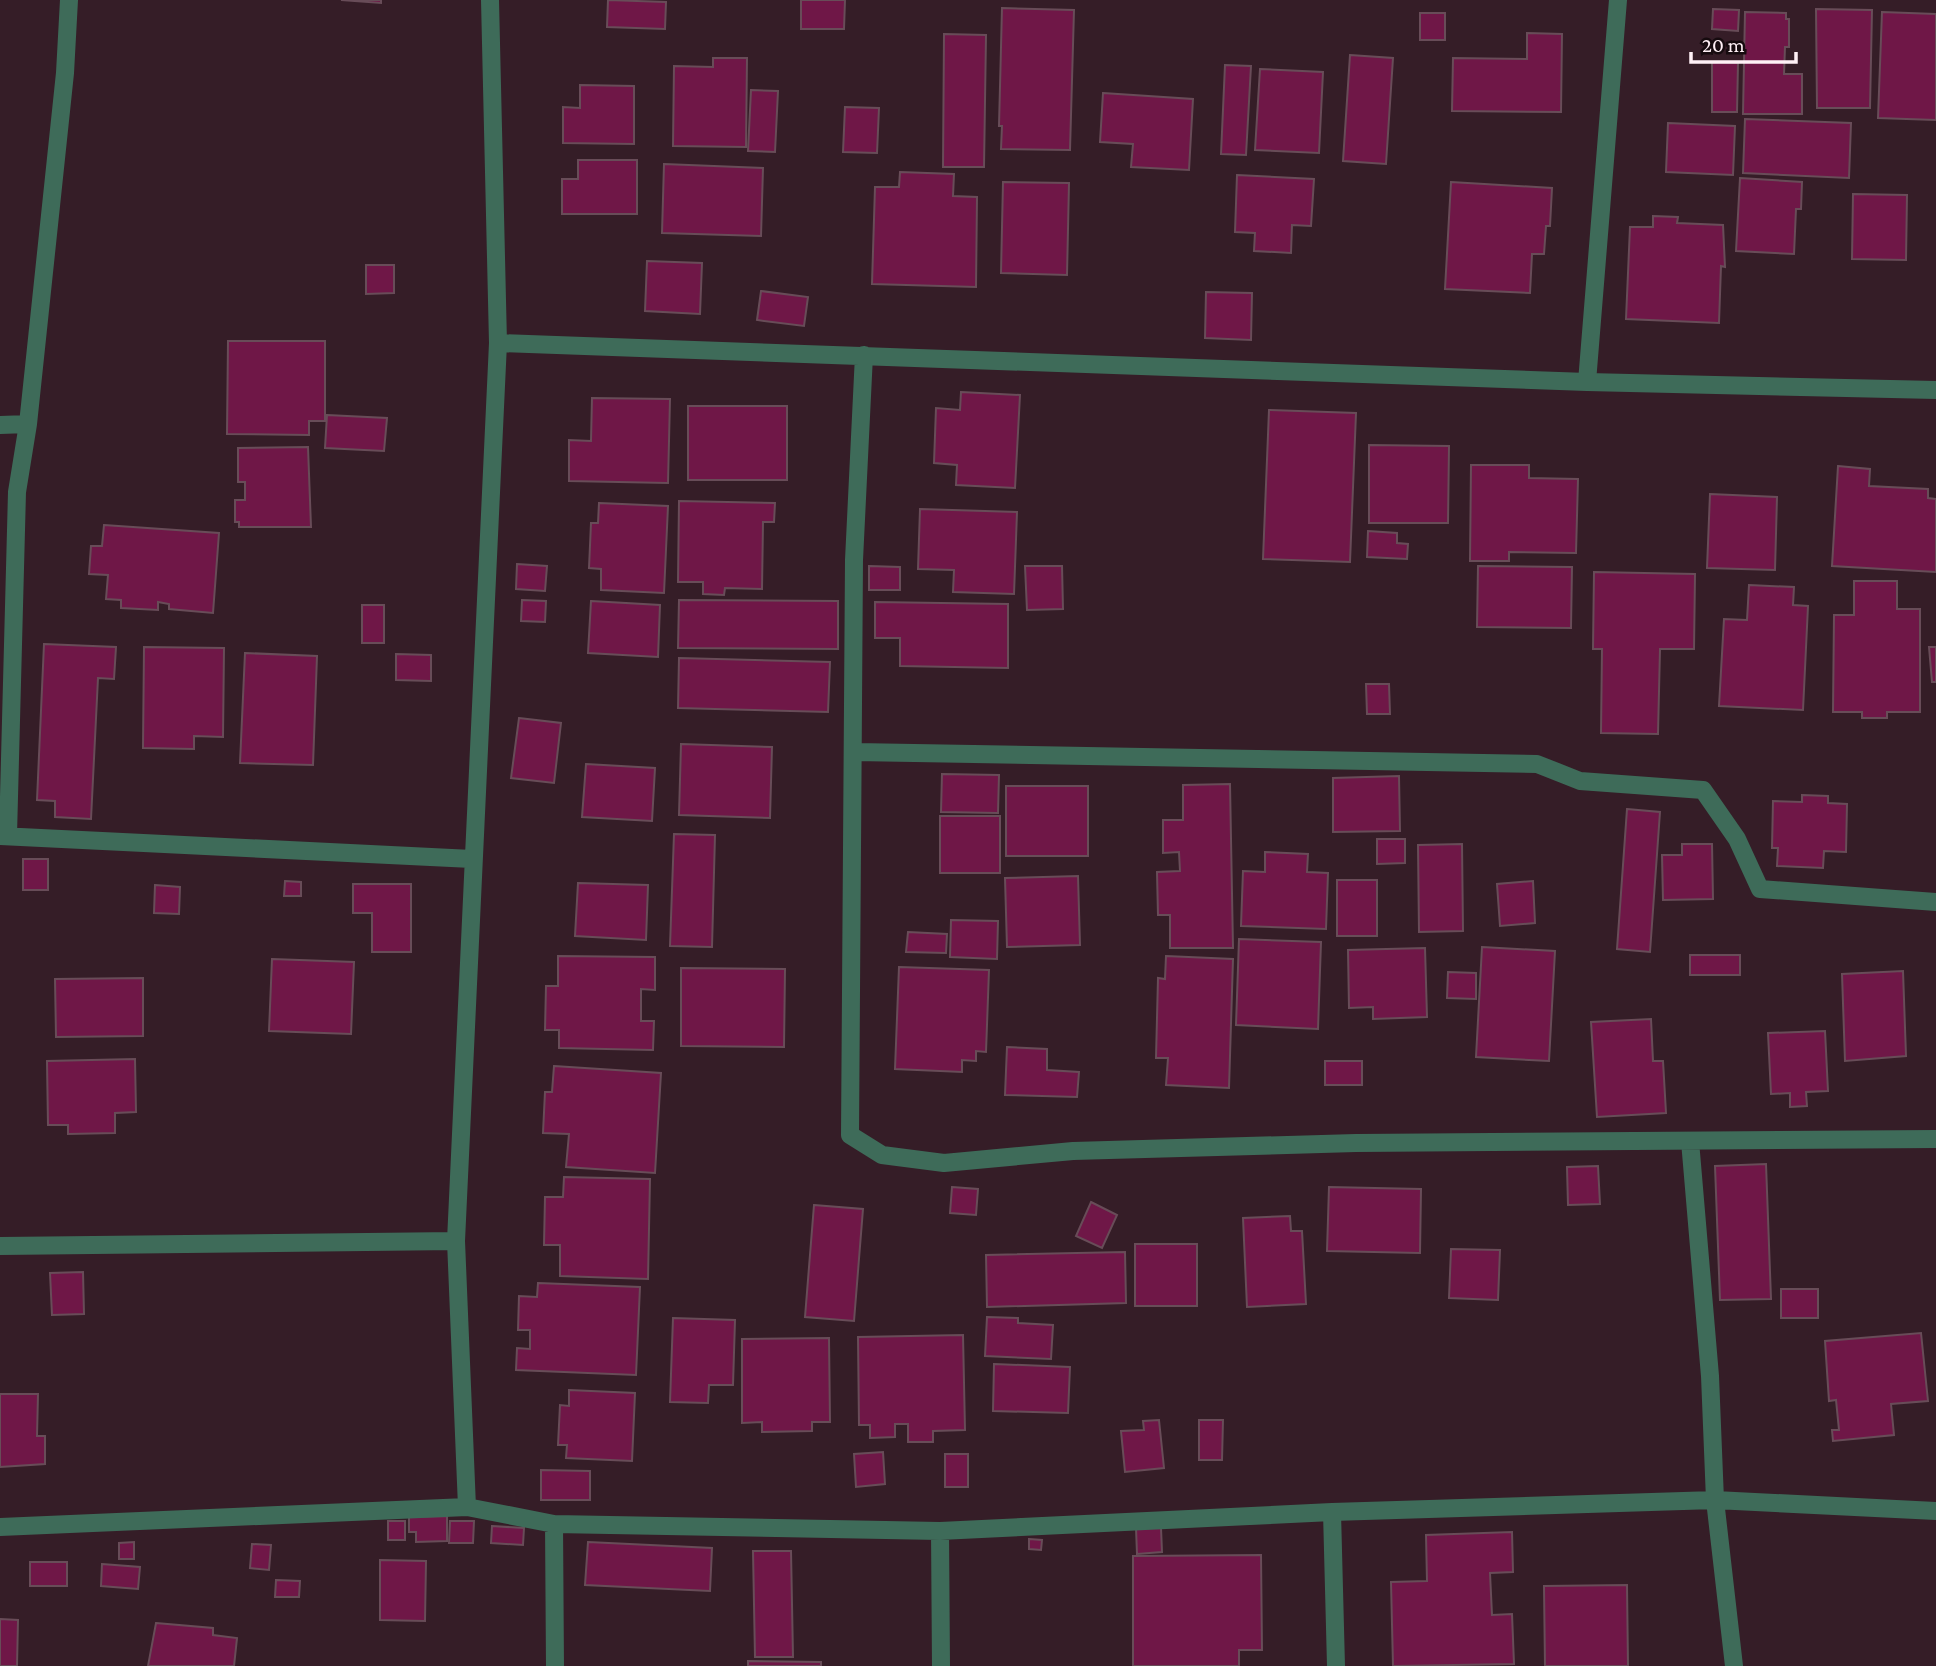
<svg xmlns="http://www.w3.org/2000/svg" width="1936" height="1666" font-family="'Crimson Pro',serif">
	<style>
		.building { fill: #6f1747; stroke: #684c58; stroke-width: 2 }
		.lines { fill: none; stroke-linecap: round; stroke-linejoin: round }
		.minor { stroke: #3e6b59; stroke-width: 18 }
	</style>
	<rect width="100%" height="100%" fill="#351d27"/>
	<path class="building" d="M 341,0 L 381,0 L 381,3 Z
		M 608,0 L 666,2 L 665,29 L 607,27 Z
		M 801,0 L 845,0 L 844,29 L 801,29 Z
		M 1002,8 L 1074,10 L 1070,150 L 1001,149 L 1002,126 L 999,126 Z
		M 1713,9 L 1739,10 L 1738,31 L 1712,29 Z
		M 1816,9 L 1872,10 L 1870,108 L 1817,108 Z
		M 1745,12 L 1786,13 L 1786,19 L 1789,19 L 1789,47 L 1785,47 L 1784,74 L 1802,74 L 1802,114 L 1743,114 Z
		M 1882,12 L 1936,14 L 1936,120 L 1878,118 Z
		M 1420,13 L 1445,13 L 1445,40 L 1420,40 Z
		M 1527,33 L 1562,34 L 1561,112 L 1452,111 L 1453,58 L 1527,59 Z
		M 944,34 L 986,35 L 984,167 L 943,167 Z
		M 1350,55 L 1393,58 L 1386,164 L 1343,161 Z
		M 713,58 L 747,58 L 746,147 L 673,146 L 674,66 L 713,67 Z
		M 1712,62 L 1738,63 L 1737,112 L 1712,112 Z
		M 1225,65 L 1251,66 L 1246,155 L 1221,154 Z
		M 1260,69 L 1323,72 L 1319,153 L 1255,150 Z
		M 580,85 L 634,86 L 634,144 L 563,143 L 563,107 L 580,108 Z
		M 751,90 L 778,91 L 775,152 L 748,151 Z
		M 1103,93 L 1193,99 L 1189,170 L 1131,167 L 1133,144 L 1100,142 Z
		M 845,107 L 879,108 L 877,153 L 843,152 Z
		M 1745,119 L 1851,123 L 1849,178 L 1743,173 Z
		M 1668,123 L 1735,126 L 1733,175 L 1666,172 Z
		M 578,160 L 637,160 L 637,214 L 562,214 L 562,179 L 578,179 Z
		M 664,164 L 763,168 L 761,236 L 662,233 Z
		M 900,172 L 954,174 L 953,196 L 977,197 L 976,287 L 872,284 L 875,187 L 899,187 Z
		M 1237,175 L 1314,179 L 1311,226 L 1292,225 L 1291,253 L 1254,251 L 1255,233 L 1235,232 Z
		M 1740,178 L 1802,182 L 1801,209 L 1796,209 L 1794,254 L 1736,251 Z
		M 1003,182 L 1069,183 L 1067,275 L 1001,273 Z
		M 1451,182 L 1552,188 L 1550,226 L 1546,226 L 1544,254 L 1532,254 L 1530,293 L 1445,289 Z
		M 1853,194 L 1907,195 L 1906,260 L 1852,259 Z
		M 1653,216 L 1678,217 L 1677,223 L 1723,225 L 1725,267 L 1721,266 L 1719,323 L 1626,319 L 1630,227 L 1653,227 Z
		M 647,261 L 702,263 L 700,314 L 645,311 Z
		M 366,265 L 394,265 L 394,293 L 366,294 Z
		M 761,291 L 808,297 L 804,326 L 757,320 Z
		M 1206,292 L 1252,293 L 1251,340 L 1205,338 Z
		M 228,341 L 325,341 L 325,421 L 309,421 L 309,435 L 227,434 Z
		M 961,392 L 1020,395 L 1015,488 L 956,485 L 957,465 L 934,463 L 936,408 L 960,410 Z
		M 592,398 L 670,399 L 668,483 L 569,481 L 569,440 L 591,441 Z
		M 688,406 L 787,406 L 787,480 L 688,480 Z
		M 1269,410 L 1356,413 L 1350,562 L 1263,559 Z
		M 327,415 L 387,418 L 384,451 L 325,448 Z
		M 1369,445 L 1449,446 L 1448,523 L 1369,523 Z
		M 308,447 L 311,527 L 239,527 L 239,522 L 235,522 L 235,500 L 245,500 L 245,482 L 238,482 L 238,448 Z
		M 1471,465 L 1529,465 L 1529,478 L 1578,479 L 1576,553 L 1509,552 L 1509,561 L 1470,561 Z
		M 1838,466 L 1870,469 L 1869,486 L 1928,489 L 1928,498 L 1936,499 L 1936,572 L 1832,566 Z
		M 1710,494 L 1777,497 L 1775,570 L 1707,568 Z
		M 679,501 L 775,503 L 774,522 L 763,522 L 762,589 L 725,588 L 724,595 L 703,594 L 703,582 L 678,582 Z
		M 599,503 L 668,506 L 664,593 L 601,590 L 601,569 L 589,568 L 591,523 L 598,523 Z
		M 920,509 L 1017,512 L 1014,594 L 953,592 L 954,570 L 918,569 Z
		M 104,525 L 219,533 L 213,613 L 169,609 L 169,604 L 158,602 L 158,610 L 121,608 L 121,600 L 106,599 L 108,575 L 89,574 L 91,546 L 102,546 Z
		M 1368,531 L 1397,533 L 1397,543 L 1408,544 L 1407,559 L 1367,557 Z
		M 517,564 L 547,566 L 545,591 L 516,589 Z
		M 869,566 L 900,567 L 900,590 L 869,590 Z
		M 1025,566 L 1062,566 L 1063,609 L 1027,610 Z
		M 1478,566 L 1572,567 L 1571,628 L 1477,627 Z
		M 1594,572 L 1695,574 L 1694,649 L 1660,649 L 1658,734 L 1601,733 L 1602,649 L 1593,649 Z
		M 1854,581 L 1897,581 L 1897,609 L 1920,609 L 1920,712 L 1887,712 L 1887,718 L 1862,718 L 1862,712 L 1833,712 L 1834,615 L 1854,615 Z
		M 1749,585 L 1794,587 L 1793,605 L 1808,606 L 1803,710 L 1719,706 L 1724,619 L 1747,620 Z
		M 522,600 L 546,601 L 545,622 L 521,621 Z
		M 679,600 L 838,601 L 838,649 L 678,648 Z
		M 591,601 L 660,605 L 658,657 L 588,653 Z
		M 875,602 L 1008,604 L 1008,668 L 900,666 L 900,638 L 875,638 Z
		M 362,605 L 384,605 L 384,643 L 362,643 Z
		M 44,644 L 116,647 L 114,679 L 98,678 L 91,819 L 55,817 L 55,801 L 37,800 Z
		M 144,647 L 224,648 L 223,737 L 194,736 L 194,749 L 143,748 Z
		M 1929,647 L 1936,647 L 1936,682 L 1932,682 Z
		M 245,653 L 317,656 L 313,765 L 240,763 Z
		M 396,654 L 431,655 L 431,681 L 396,680 Z
		M 679,658 L 830,662 L 828,712 L 678,708 Z
		M 1366,684 L 1389,684 L 1390,714 L 1367,714 Z
		M 519,718 L 561,723 L 554,783 L 511,778 Z
		M 681,744 L 772,747 L 770,818 L 679,815 Z
		M 586,764 L 655,768 L 652,821 L 582,817 Z
		M 942,774 L 999,775 L 998,813 L 941,812 Z
		M 1399,776 L 1400,831 L 1333,832 L 1333,778 Z
		M 1230,784 L 1233,948 L 1170,948 L 1170,915 L 1158,915 L 1157,872 L 1180,871 L 1179,852 L 1163,853 L 1163,820 L 1183,820 L 1183,785 Z
		M 1006,786 L 1088,786 L 1088,856 L 1006,856 Z
		M 1802,795 L 1828,796 L 1828,803 L 1847,804 L 1846,852 L 1824,851 L 1823,868 L 1777,866 L 1778,848 L 1772,848 L 1773,801 L 1802,802 Z
		M 1627,809 L 1660,812 L 1650,952 L 1617,949 Z
		M 940,816 L 1000,816 L 1000,873 L 940,873 Z
		M 674,834 L 715,835 L 712,947 L 670,946 Z
		M 1377,839 L 1405,839 L 1405,863 L 1377,864 Z
		M 1462,844 L 1463,931 L 1419,932 L 1418,845 Z
		M 1682,844 L 1712,844 L 1713,899 L 1663,900 L 1662,855 L 1682,855 Z
		M 1265,852 L 1308,854 L 1307,872 L 1328,873 L 1326,929 L 1241,926 L 1243,871 L 1265,872 Z
		M 23,859 L 48,859 L 48,890 L 23,890 Z
		M 1078,876 L 1080,945 L 1007,947 L 1005,878 Z
		M 1337,880 L 1377,880 L 1377,936 L 1337,936 Z
		M 285,881 L 301,882 L 301,896 L 284,896 Z
		M 1533,881 L 1535,923 L 1500,926 L 1497,884 Z
		M 578,883 L 648,885 L 646,940 L 575,936 Z
		M 353,884 L 411,884 L 411,952 L 372,952 L 372,913 L 353,913 Z
		M 155,885 L 180,887 L 179,914 L 154,913 Z
		M 951,920 L 998,921 L 997,959 L 950,957 Z
		M 908,932 L 947,934 L 946,953 L 906,952 Z
		M 1239,939 L 1321,942 L 1318,1029 L 1236,1025 Z
		M 1482,947 L 1555,951 L 1549,1061 L 1476,1057 Z
		M 1425,948 L 1427,1017 L 1373,1019 L 1373,1007 L 1349,1008 L 1348,950 Z
		M 1690,955 L 1740,955 L 1740,975 L 1690,975 Z
		M 558,956 L 655,957 L 655,990 L 641,989 L 641,1021 L 654,1021 L 653,1050 L 559,1048 L 559,1030 L 545,1030 L 546,986 L 558,986 Z
		M 1166,956 L 1233,959 L 1229,1088 L 1166,1085 L 1168,1058 L 1156,1058 L 1158,978 L 1165,979 Z
		M 272,959 L 354,962 L 351,1034 L 269,1031 Z
		M 899,967 L 989,970 L 986,1052 L 976,1051 L 976,1061 L 962,1060 L 962,1072 L 895,1069 Z
		M 681,968 L 785,969 L 784,1047 L 681,1046 Z
		M 1903,971 L 1906,1056 L 1845,1061 L 1842,974 Z
		M 1448,972 L 1476,973 L 1476,999 L 1447,998 Z
		M 143,978 L 143,1036 L 56,1037 L 55,979 Z
		M 1651,1019 L 1653,1061 L 1663,1061 L 1666,1113 L 1597,1117 L 1591,1022 Z
		M 1825,1031 L 1828,1091 L 1806,1092 L 1807,1106 L 1790,1107 L 1790,1093 L 1771,1094 L 1768,1033 Z
		M 1007,1047 L 1047,1049 L 1047,1070 L 1079,1072 L 1077,1097 L 1005,1095 Z
		M 135,1059 L 136,1112 L 115,1113 L 115,1133 L 68,1134 L 68,1125 L 48,1125 L 47,1061 Z
		M 1325,1061 L 1362,1061 L 1362,1085 L 1325,1085 Z
		M 554,1066 L 661,1073 L 655,1173 L 566,1167 L 569,1134 L 543,1133 L 545,1092 L 552,1092 Z
		M 1766,1164 L 1771,1299 L 1720,1300 L 1715,1166 Z
		M 1598,1166 L 1600,1204 L 1568,1205 L 1567,1167 Z
		M 564,1177 L 650,1179 L 648,1279 L 560,1276 L 560,1245 L 544,1245 L 545,1197 L 563,1197 Z
		M 952,1187 L 978,1189 L 976,1215 L 950,1213 Z
		M 1329,1187 L 1421,1189 L 1420,1253 L 1327,1251 Z
		M 1091,1202 L 1117,1215 L 1102,1248 L 1076,1236 Z
		M 814,1205 L 863,1209 L 854,1321 L 805,1317 Z
		M 1290,1216 L 1291,1231 L 1302,1231 L 1306,1304 L 1247,1307 L 1243,1218 Z
		M 1135,1244 L 1197,1244 L 1197,1306 L 1135,1306 Z
		M 1451,1249 L 1500,1250 L 1498,1300 L 1449,1298 Z
		M 1125,1252 L 1126,1303 L 987,1307 L 986,1255 Z
		M 83,1272 L 84,1314 L 52,1315 L 50,1273 Z
		M 538,1283 L 640,1287 L 636,1375 L 516,1370 L 517,1348 L 530,1349 L 530,1330 L 518,1330 L 519,1296 L 537,1297 Z
		M 1781,1289 L 1818,1289 L 1818,1318 L 1781,1318 Z
		M 987,1317 L 1018,1318 L 1018,1323 L 1053,1325 L 1051,1359 L 985,1356 Z
		M 673,1318 L 735,1320 L 733,1385 L 709,1385 L 708,1403 L 670,1402 Z
		M 1921,1333 L 1928,1401 L 1891,1404 L 1894,1435 L 1833,1441 L 1832,1430 L 1839,1430 L 1836,1400 L 1829,1401 L 1825,1341 Z
		M 963,1335 L 965,1430 L 933,1431 L 933,1442 L 908,1442 L 908,1424 L 895,1424 L 895,1437 L 870,1438 L 870,1425 L 859,1425 L 858,1337 Z
		M 829,1338 L 830,1422 L 812,1422 L 812,1431 L 762,1432 L 762,1422 L 742,1423 L 742,1339 Z
		M 994,1364 L 1070,1367 L 1068,1413 L 993,1411 Z
		M 569,1390 L 635,1393 L 632,1461 L 566,1458 L 567,1445 L 558,1445 L 560,1405 L 569,1406 Z
		M 0,1394 L 38,1394 L 37,1436 L 45,1436 L 45,1464 L 0,1467 Z
		M 1159,1420 L 1164,1468 L 1125,1472 L 1121,1431 L 1144,1430 L 1143,1421 Z
		M 1199,1420 L 1223,1420 L 1222,1460 L 1199,1460 Z
		M 883,1452 L 885,1484 L 856,1487 L 854,1454 Z
		M 945,1454 L 968,1454 L 968,1487 L 945,1487 Z
		M 541,1470 L 590,1471 L 590,1500 L 541,1500 Z
		M 447,1516 L 447,1541 L 416,1542 L 416,1532 L 409,1532 L 409,1517 Z
		M 388,1521 L 405,1521 L 405,1540 L 388,1540 Z
		M 450,1521 L 474,1521 L 473,1543 L 449,1543 Z
		M 492,1526 L 524,1528 L 523,1545 L 491,1543 Z
		M 1136,1528 L 1161,1528 L 1162,1552 L 1137,1554 Z
		M 1512,1532 L 1513,1572 L 1490,1573 L 1492,1615 L 1512,1614 L 1514,1664 L 1393,1666 L 1391,1582 L 1427,1581 L 1426,1535 Z
		M 1029,1539 L 1042,1540 L 1041,1550 L 1029,1549 Z
		M 134,1542 L 134,1559 L 119,1559 L 119,1543 Z
		M 588,1542 L 712,1548 L 710,1591 L 585,1585 Z
		M 252,1544 L 271,1545 L 269,1570 L 250,1568 Z
		M 753,1551 L 791,1551 L 793,1657 L 755,1657 Z
		M 1261,1555 L 1262,1650 L 1239,1650 L 1239,1666 L 1133,1666 L 1133,1556 Z
		M 380,1560 L 426,1561 L 425,1621 L 380,1620 Z
		M 30,1562 L 67,1562 L 67,1586 L 30,1586 Z
		M 102,1564 L 140,1567 L 138,1589 L 101,1586 Z
		M 276,1580 L 300,1581 L 299,1597 L 275,1597 Z
		M 1627,1585 L 1628,1666 L 1545,1666 L 1544,1586 Z
		M 0,1619 L 18,1620 L 17,1666 L 0,1666 Z
		M 156,1623 L 213,1628 L 213,1635 L 237,1638 L 234,1666 L 148,1666 Z
		M 748,1661 L 821,1662 L 821,1666 L 748,1666 Z"/>
	<g class="lines">
		<path class="minor" d="M 498,343 L 1587,382 L 1936,390
			M 864,355 L 854,560 L 850,1135 L 882,1155 L 944,1163 L 1073,1151 L 1356,1143 L 1936,1139
			M 1587,382 L 1618,0
			M 0,425 L 28,424
			M 855,752 L 1537,764 L 1580,781 L 1703,790 L 1737,839 L 1760,889 L 1936,902
			M 8,835 L 17,492 L 28,424 L 65,73 L 69,0
			M 0,836 L 472,859
			M 1690,1141 L 1710,1376 L 1715,1500 L 1734,1666
			M 0,1246 L 456,1241
			M 467,1507 L 456,1241 L 498,343 L 490,0
			M 1332,1512 L 1336,1666
			M 554,1524 L 555,1666
			M 0,1527 L 467,1507 L 554,1524 L 940,1531 L 1332,1512 L 1715,1500 L 1936,1511
			M 940,1531 L 941,1666"/>
	</g>
	<path d="M1691 52v10h105v-10" fill="none" stroke="#fff0f6" stroke-width="3.5"/>
	<text x="1702" y="52" font-size="21" fill="#fff0f6" stroke="#160b0f" stroke-width="5" paint-order="stroke">20 m</text>
</svg>
